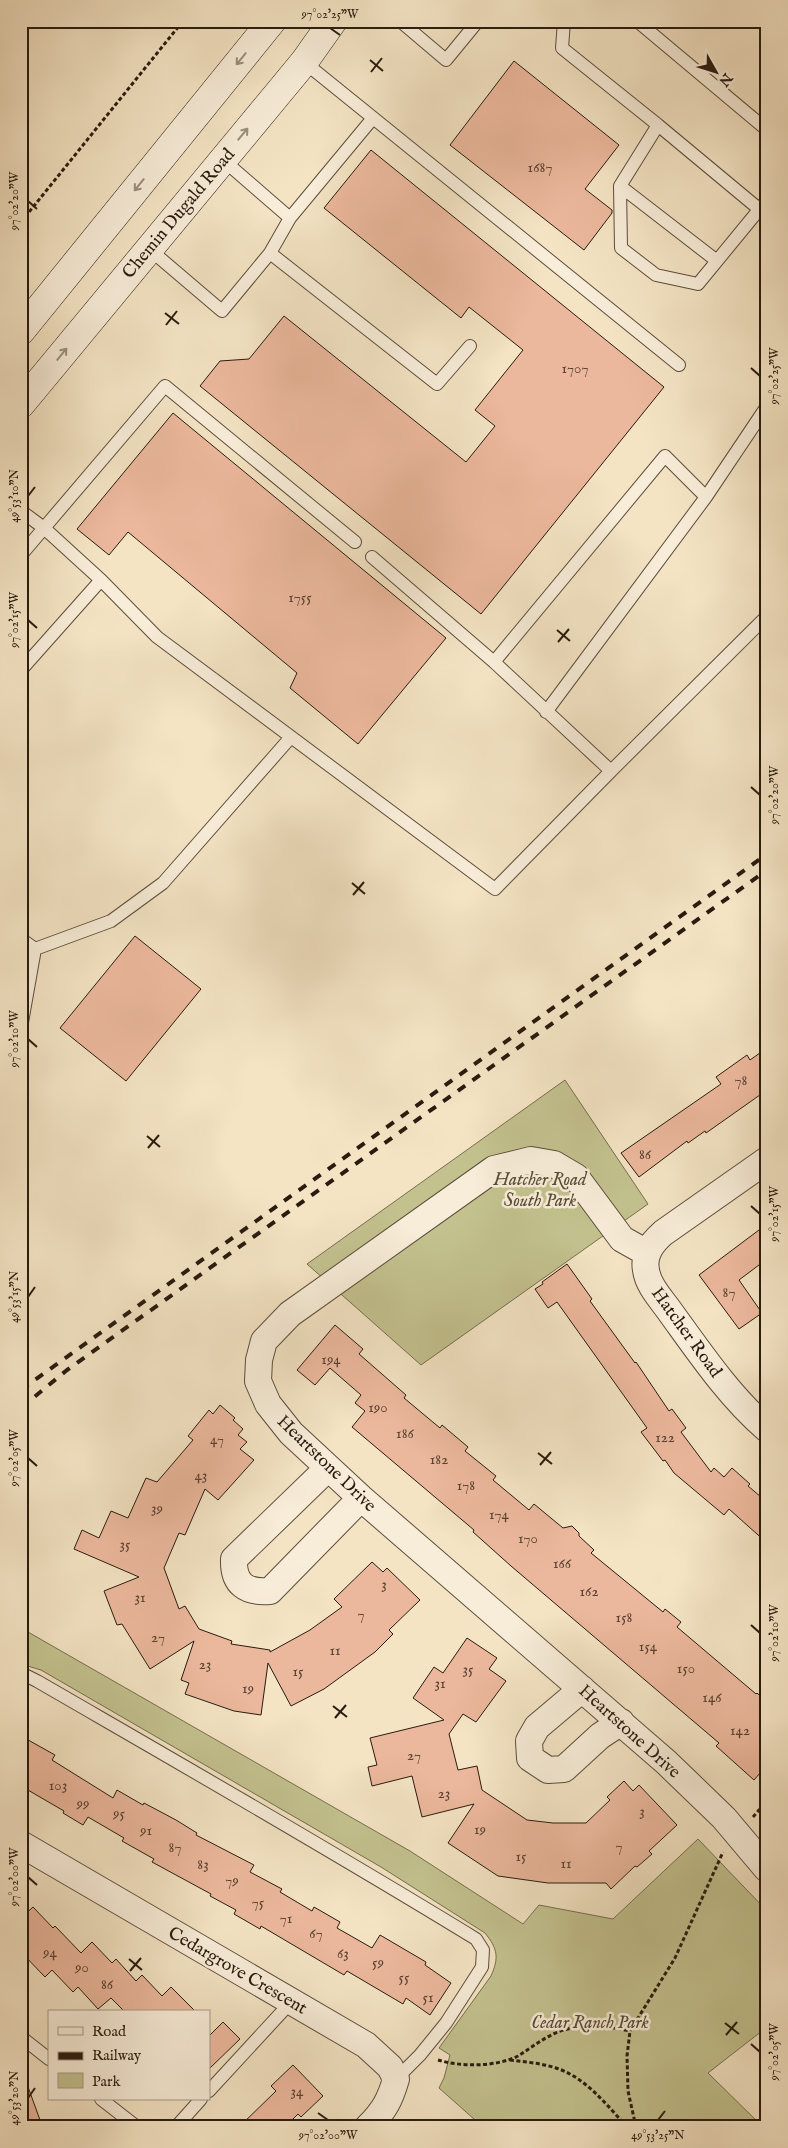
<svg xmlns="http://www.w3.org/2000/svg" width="788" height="2148" font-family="'IM FELL English',serif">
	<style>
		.green { fill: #c3c28f; stroke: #766e4f }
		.building { fill: #ecb89d; stroke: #291b0f }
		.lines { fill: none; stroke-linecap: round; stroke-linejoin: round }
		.lane-casing { stroke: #5c4d3c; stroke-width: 14 }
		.street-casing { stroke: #5c4d3c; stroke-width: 28 }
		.secondary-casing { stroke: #291b0f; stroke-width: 29 }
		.path { stroke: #291b0f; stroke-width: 3; stroke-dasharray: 4 2.5; stroke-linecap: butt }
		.lane { stroke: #f8edd9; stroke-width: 12 }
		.street { stroke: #f8edd9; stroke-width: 26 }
		.secondary { stroke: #f8edd9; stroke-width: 28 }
		.rail { stroke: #291b0f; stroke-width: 4; stroke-dasharray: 9 9; stroke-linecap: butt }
		.oneway { stroke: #9b8e7e }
		.ticks { fill: none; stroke: #291b0f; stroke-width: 2 }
		.labels { text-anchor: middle; stroke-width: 5; stroke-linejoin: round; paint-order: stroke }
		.number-label { font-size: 15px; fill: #5a4232 }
		.street-label { font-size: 18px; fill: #291b0f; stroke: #f8edd9 }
		.park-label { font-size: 18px; font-style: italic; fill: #574d35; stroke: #f8edd9 }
		.neatline { fill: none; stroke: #291b0f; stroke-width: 2 }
		.ticks-label { font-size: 12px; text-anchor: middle; fill: #291b0f }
	</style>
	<rect width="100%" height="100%" fill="#f4e4c4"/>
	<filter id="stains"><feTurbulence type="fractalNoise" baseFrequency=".004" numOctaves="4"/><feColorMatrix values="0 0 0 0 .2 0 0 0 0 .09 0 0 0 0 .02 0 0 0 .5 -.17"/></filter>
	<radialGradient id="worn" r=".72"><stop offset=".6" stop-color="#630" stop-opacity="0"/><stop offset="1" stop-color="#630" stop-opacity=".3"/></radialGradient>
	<path class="green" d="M 565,1080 L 648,1204 L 421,1365 L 307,1264 Z
		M 21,1628 L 410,1851 L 523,1924 L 539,1905 L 613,1919 L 698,1839 L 767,1911 L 767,2027 L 708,2073 L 763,2127 L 483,2127 L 439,2088 L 444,2078 L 450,2055 L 439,2048 L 491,1976 C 499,1958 498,1949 485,1933 L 381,1867 L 41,1670 L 21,1664 Z"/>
	<path class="building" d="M 514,61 L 619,145 L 585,189 L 612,210 L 612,213 L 584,250 L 450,145 Z
		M 371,150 L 664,387 L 481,614 L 200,386 L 220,361 L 249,359 L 284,316 L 466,462 L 495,426 L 475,410 L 523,350 L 469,307 L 461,318 L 324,208 Z
		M 173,413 L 446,638 L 358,744 L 290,688 L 297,673 L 128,532 L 109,555 L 77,529 Z
		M 135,936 L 201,989 L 126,1081 L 60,1028 Z
		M 767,1048 L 767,1090 L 706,1133 L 705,1131 L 688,1143 L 687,1141 L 639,1177 L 621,1153 L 721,1084 L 716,1077 L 747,1055 L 750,1060 Z
		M 767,1224 L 767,1259 L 739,1280 L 762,1313 L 739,1329 L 699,1275 Z
		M 567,1264 L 592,1299 L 590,1301 L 635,1363 L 636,1362 L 669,1411 L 672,1409 L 686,1428 L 681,1432 L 711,1472 L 714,1468 L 724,1477 L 732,1468 L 750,1484 L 748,1486 L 767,1502 L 767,1543 L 729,1509 L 724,1515 L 674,1473 L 665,1460 L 663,1461 L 641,1432 L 647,1428 L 557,1302 L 548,1308 L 535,1289 L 543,1284 L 542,1282 Z
		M 335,1325 L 363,1349 L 359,1354 L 406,1395 L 404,1398 L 440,1428 L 442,1425 L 468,1447 L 465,1451 L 496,1476 L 493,1480 L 529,1510 L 534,1504 L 563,1528 L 572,1526 L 579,1533 L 579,1536 L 594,1550 L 591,1553 L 663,1612 L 665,1609 L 681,1622 L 677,1627 L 756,1694 L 757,1693 L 767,1702 L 767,1765 L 754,1780 L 716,1746 L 719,1743 L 511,1566 L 473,1532 L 474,1530 L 352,1427 L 365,1411 L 355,1403 L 361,1395 L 330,1368 L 315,1385 L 297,1370 Z
		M 220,1405 L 235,1418 L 233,1420 L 243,1429 L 238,1435 L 247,1442 L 240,1449 L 254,1460 L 218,1500 L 205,1489 L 185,1535 L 179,1533 L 164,1568 L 179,1609 L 185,1606 L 199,1629 L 232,1641 L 231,1644 L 270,1650 L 270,1652 L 310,1630 L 342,1607 L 334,1599 L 372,1562 L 383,1572 L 387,1568 L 420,1600 L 389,1630 L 393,1634 L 375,1652 L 324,1689 L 291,1706 L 268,1663 L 261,1715 L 234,1711 L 185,1694 L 189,1683 L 181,1680 L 194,1641 L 150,1669 L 122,1624 L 117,1625 L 104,1591 L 139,1577 L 74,1549 L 82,1530 L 99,1538 L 111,1511 L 128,1518 L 146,1478 L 157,1482 L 193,1440 L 188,1436 L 209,1410 L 213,1414 Z
		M 467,1638 L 497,1658 L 489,1669 L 506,1681 L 476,1722 L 463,1714 L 449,1734 L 458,1770 L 477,1766 L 482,1790 L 527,1820 L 553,1823 L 586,1823 L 610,1800 L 607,1797 L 624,1781 L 633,1791 L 639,1785 L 677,1825 L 649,1851 L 652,1854 L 637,1867 L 635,1866 L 611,1889 L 606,1883 L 548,1883 L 498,1876 L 448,1843 L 474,1804 L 422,1817 L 412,1776 L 372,1786 L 368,1767 L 377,1765 L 370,1738 L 444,1720 L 413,1698 L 434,1667 L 443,1673 Z
		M 21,1736 L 55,1755 L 52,1760 L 113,1798 L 117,1790 L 143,1805 L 144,1803 L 176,1820 L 197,1833 L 196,1835 L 254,1865 L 250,1872 L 282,1889 L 280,1892 L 312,1911 L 314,1907 L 340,1922 L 337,1928 L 372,1948 L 380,1935 L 426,1962 L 425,1965 L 451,1983 L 430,2015 L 406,1998 L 403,2004 L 347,1971 L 344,1975 L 261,1926 L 260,1929 L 234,1914 L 236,1910 L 210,1896 L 211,1894 L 152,1862 L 154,1859 L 122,1841 L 124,1838 L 88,1817 L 83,1825 L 63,1813 L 64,1811 L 21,1786 Z
		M 33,1907 L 53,1928 L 55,1926 L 81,1953 L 92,1942 L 112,1963 L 116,1959 L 136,1981 L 142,1975 L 162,1996 L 171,1987 L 196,2012 L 125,2012 L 111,1998 L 98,2009 L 78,1987 L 73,1992 L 52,1970 L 45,1977 L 21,1952 L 21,1918 Z
		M 223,2022 L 240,2039 L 209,2069 L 209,2036 Z
		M 293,2065 L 323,2096 L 301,2117 L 298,2114 L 285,2127 L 239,2127 L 276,2091 L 271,2086 Z
		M 23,2073 L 40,2120 L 21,2127 L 21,2074 Z"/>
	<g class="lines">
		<defs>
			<path id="lane" d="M 400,21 L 446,60 L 478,21
				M 564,21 L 562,48 L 658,125
				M 637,21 L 767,130
				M 304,62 L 679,365
				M 222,159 L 290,218 L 373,118
				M 620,186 L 717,261
				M 759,209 L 658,125 L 620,186 L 621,248 L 656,275 L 698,284 L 767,200
				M 148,248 L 222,311 L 270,253 L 437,384 L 470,346
				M 270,253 L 290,218
				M 21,511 L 44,528 L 21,555
				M 355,542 L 165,386 L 44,528 L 101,580 L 157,637 L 495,889 L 611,771 L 494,662 L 372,557
				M 494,662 L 665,456 L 706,497 L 767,406
				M 21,670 L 101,580
				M 546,712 L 706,497
				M 611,771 L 767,616
				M 21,939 L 35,949 L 111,921 L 163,883 L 291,737
				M 21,1028 L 35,949
				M 21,1676 L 25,1675 L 37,1681 C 184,1766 331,1850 476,1939 L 483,1950 L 482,1967 L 446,2023 L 420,2055 L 396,2079
				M 21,2037 L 49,2059
				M 209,2091 L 292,2001
				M 101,2099 L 137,2127
				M 176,2127 L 201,2099"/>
			<path id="street" d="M 767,1160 L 663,1233 C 652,1243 643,1254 646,1270 C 648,1286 662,1300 671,1313 C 700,1353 729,1396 767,1429
				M 647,1253 L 622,1239 L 576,1177 L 554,1164 L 531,1160 L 494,1169 L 290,1314 L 264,1341 L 259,1360 L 258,1381 L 268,1404 L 291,1433 L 361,1498 L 666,1762 L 724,1818 L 767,1869
				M 328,1468 L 234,1559 C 233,1584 246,1593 270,1591 L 361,1498
				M 582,1689 L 537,1727 L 529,1741 L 530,1758 L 548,1770 L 564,1769 L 600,1736 L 621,1722
				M 21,1844 L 366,2045 L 390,2067 L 396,2079 C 390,2100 384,2111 368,2127"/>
			<path id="secondary" d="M 21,331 L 272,21
				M 21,404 L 304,62 L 333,21"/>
		</defs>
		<use href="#lane" class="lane-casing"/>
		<use href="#street" class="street-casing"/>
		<use href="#secondary" class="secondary-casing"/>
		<path class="path" d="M 21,222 L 183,21
			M 753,1817 L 767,1801
			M 438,2060 C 461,2067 496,2067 518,2056 C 531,2048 543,2038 558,2032 C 581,2023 607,2026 630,2031
			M 510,2060 C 525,2062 541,2063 556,2068 C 585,2077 607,2105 627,2127
			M 636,2127 L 628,2091 L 627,2056 L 630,2031 L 675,1958 L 723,1852"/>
		<use href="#lane" class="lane"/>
		<use href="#street" class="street"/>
		<use href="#secondary" class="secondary"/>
		<path class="rail" d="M 21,1390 L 767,854
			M 21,1408 L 67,1370 L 767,870"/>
	</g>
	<defs><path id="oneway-shaft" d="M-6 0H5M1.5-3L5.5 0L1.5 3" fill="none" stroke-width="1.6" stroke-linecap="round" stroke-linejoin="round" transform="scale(1.25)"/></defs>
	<g class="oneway">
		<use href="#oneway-shaft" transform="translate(241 59) rotate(129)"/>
		<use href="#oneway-shaft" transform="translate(243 134) rotate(-50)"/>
		<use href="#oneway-shaft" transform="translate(139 185) rotate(129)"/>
		<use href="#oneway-shaft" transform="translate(62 354) rotate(-51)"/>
	</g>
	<path class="ticks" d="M 330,28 L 340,35M 370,60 L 383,71M 371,72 L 382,58M 28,201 L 37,209M 165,313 L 179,324M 166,325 L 177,311M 751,368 L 760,376M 28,496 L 35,487M 28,620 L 37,628M 557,630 L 570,641M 558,642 L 569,629M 751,787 L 760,795M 352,883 L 365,894M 353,895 L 364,882M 28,1039 L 37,1047M 147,1136 L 160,1147M 148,1148 L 159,1135M 751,1206 L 760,1214M 28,1297 L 35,1287M 538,1453 L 552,1464M 28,1458 L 37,1466M 540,1465 L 551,1452M 751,1625 L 760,1633M 333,1706 L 347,1717M 335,1718 L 346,1705M 28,1877 L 37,1885M 129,1959 L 142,1970M 130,1971 L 141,1958M 725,2023 L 739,2034M 726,2035 L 737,2022M 751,2044 L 760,2052M 28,2098 L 35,2088M 318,2113 L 328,2120M 658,2120 L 665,2111"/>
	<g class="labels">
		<g class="number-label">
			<text x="540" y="172">1687</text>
			<text x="575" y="373">1707</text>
			<text x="300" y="602">1755</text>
			<text x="741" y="1085">78</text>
			<text x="645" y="1159">86</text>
			<text x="729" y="1297">87</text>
			<text x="331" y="1364">194</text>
			<text x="378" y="1412">190</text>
			<text x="405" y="1438">186</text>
			<text x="665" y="1442">122</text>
			<text x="217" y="1444">47</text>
			<text x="439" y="1464">182</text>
			<text x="201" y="1480">43</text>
			<text x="466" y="1490">178</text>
			<text x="157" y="1513">39</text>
			<text x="499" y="1519">174</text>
			<text x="528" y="1543">170</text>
			<text x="125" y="1549">35</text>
			<text x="562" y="1568">166</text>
			<text x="384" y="1589">3</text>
			<text x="589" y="1596">162</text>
			<text x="140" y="1602">31</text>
			<text x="361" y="1619">7</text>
			<text x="624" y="1622">158</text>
			<text x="158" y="1642">27</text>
			<text x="648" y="1651">154</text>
			<text x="335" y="1655">11</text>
			<text x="205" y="1669">23</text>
			<text x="686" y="1673">150</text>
			<text x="468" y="1674">35</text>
			<text x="298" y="1676">15</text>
			<text x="440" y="1688">31</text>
			<text x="248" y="1693">19</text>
			<text x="712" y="1702">146</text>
			<text x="740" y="1735">142</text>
			<text x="414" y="1760">27</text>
			<text x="58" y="1790">103</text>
			<text x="444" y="1798">23</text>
			<text x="83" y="1808">99</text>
			<text x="642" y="1816">3</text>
			<text x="119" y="1818">95</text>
			<text x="480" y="1834">19</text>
			<text x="146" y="1835">91</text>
			<text x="619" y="1851">7</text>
			<text x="175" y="1852">87</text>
			<text x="521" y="1861">15</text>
			<text x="566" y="1868">11</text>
			<text x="203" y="1869">83</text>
			<text x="232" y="1885">79</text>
			<text x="258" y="1907">75</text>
			<text x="286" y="1923">71</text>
			<text x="316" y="1938">67</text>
			<text x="50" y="1957">94</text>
			<text x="343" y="1958">63</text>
			<text x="378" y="1967">59</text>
			<text x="82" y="1972">90</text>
			<text x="404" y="1982">55</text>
			<text x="107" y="1989">86</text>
			<text x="428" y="2002">51</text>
			<text x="297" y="2096">34</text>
		</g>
		<g class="street-label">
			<text transform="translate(178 213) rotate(-50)" y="6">Chemin Dugald Road</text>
			<text transform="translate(687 1332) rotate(54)" y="6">Hatcher Road</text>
			<text transform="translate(327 1463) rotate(44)" y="6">Heartstone Drive</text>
			<text transform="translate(630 1731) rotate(42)" y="6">Heartstone Drive</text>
			<text transform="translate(238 1970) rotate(30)" y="6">Cedargrove Crescent</text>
		</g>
		<g class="park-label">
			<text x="540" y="1185">Hatcher Road<tspan x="540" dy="21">South Park</tspan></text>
			<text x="590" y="2028">Cedar Ranch Park</text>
		</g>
	</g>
	<rect width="788" height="2148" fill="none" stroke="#f4e4c4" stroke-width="55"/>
	<rect x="48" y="2010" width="162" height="90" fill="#f8edd9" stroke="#a59988"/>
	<rect x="58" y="2027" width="25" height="8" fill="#f8edd9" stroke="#a59988"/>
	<text x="92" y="2036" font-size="15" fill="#291b0f">Road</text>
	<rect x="58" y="2052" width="25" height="8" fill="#291b0f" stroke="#a59988"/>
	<text x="92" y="2060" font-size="15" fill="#291b0f">Railway</text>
	<rect x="58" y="2073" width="25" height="15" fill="#c3c28f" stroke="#a59988"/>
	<text x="92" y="2086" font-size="15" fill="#291b0f">Park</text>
	<g transform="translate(716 72) rotate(129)" stroke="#f8edd9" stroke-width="4" paint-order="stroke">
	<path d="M0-4L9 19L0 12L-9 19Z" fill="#291b0f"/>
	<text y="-8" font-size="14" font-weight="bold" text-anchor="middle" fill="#291b0f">N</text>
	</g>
	<rect x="28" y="28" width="732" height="2092" class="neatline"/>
	<g class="ticks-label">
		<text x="330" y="18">97°02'25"W</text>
		<text transform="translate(14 201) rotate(-90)" y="4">97°02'20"W</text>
		<text transform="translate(774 376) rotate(-90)" y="4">97°02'25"W</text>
		<text transform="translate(14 496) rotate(-90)" y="4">49°53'10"N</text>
		<text transform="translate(14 620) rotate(-90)" y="4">97°02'15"W</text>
		<text transform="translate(774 795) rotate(-90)" y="4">97°02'20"W</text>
		<text transform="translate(14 1039) rotate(-90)" y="4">97°02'10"W</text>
		<text transform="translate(774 1214) rotate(-90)" y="4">97°02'15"W</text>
		<text transform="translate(14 1297) rotate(-90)" y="4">49°53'15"N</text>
		<text transform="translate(14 1458) rotate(-90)" y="4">97°02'05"W</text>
		<text transform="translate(774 1633) rotate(-90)" y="4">97°02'10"W</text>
		<text transform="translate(14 1877) rotate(-90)" y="4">97°02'00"W</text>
		<text transform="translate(774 2052) rotate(-90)" y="4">97°02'05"W</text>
		<text transform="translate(14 2098) rotate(-90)" y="4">49°53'20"N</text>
		<text x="328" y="2139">97°02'00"W</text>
		<text x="658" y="2139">49°53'25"N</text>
	</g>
	<rect width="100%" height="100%" filter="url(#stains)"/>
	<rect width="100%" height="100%" fill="url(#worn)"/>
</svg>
